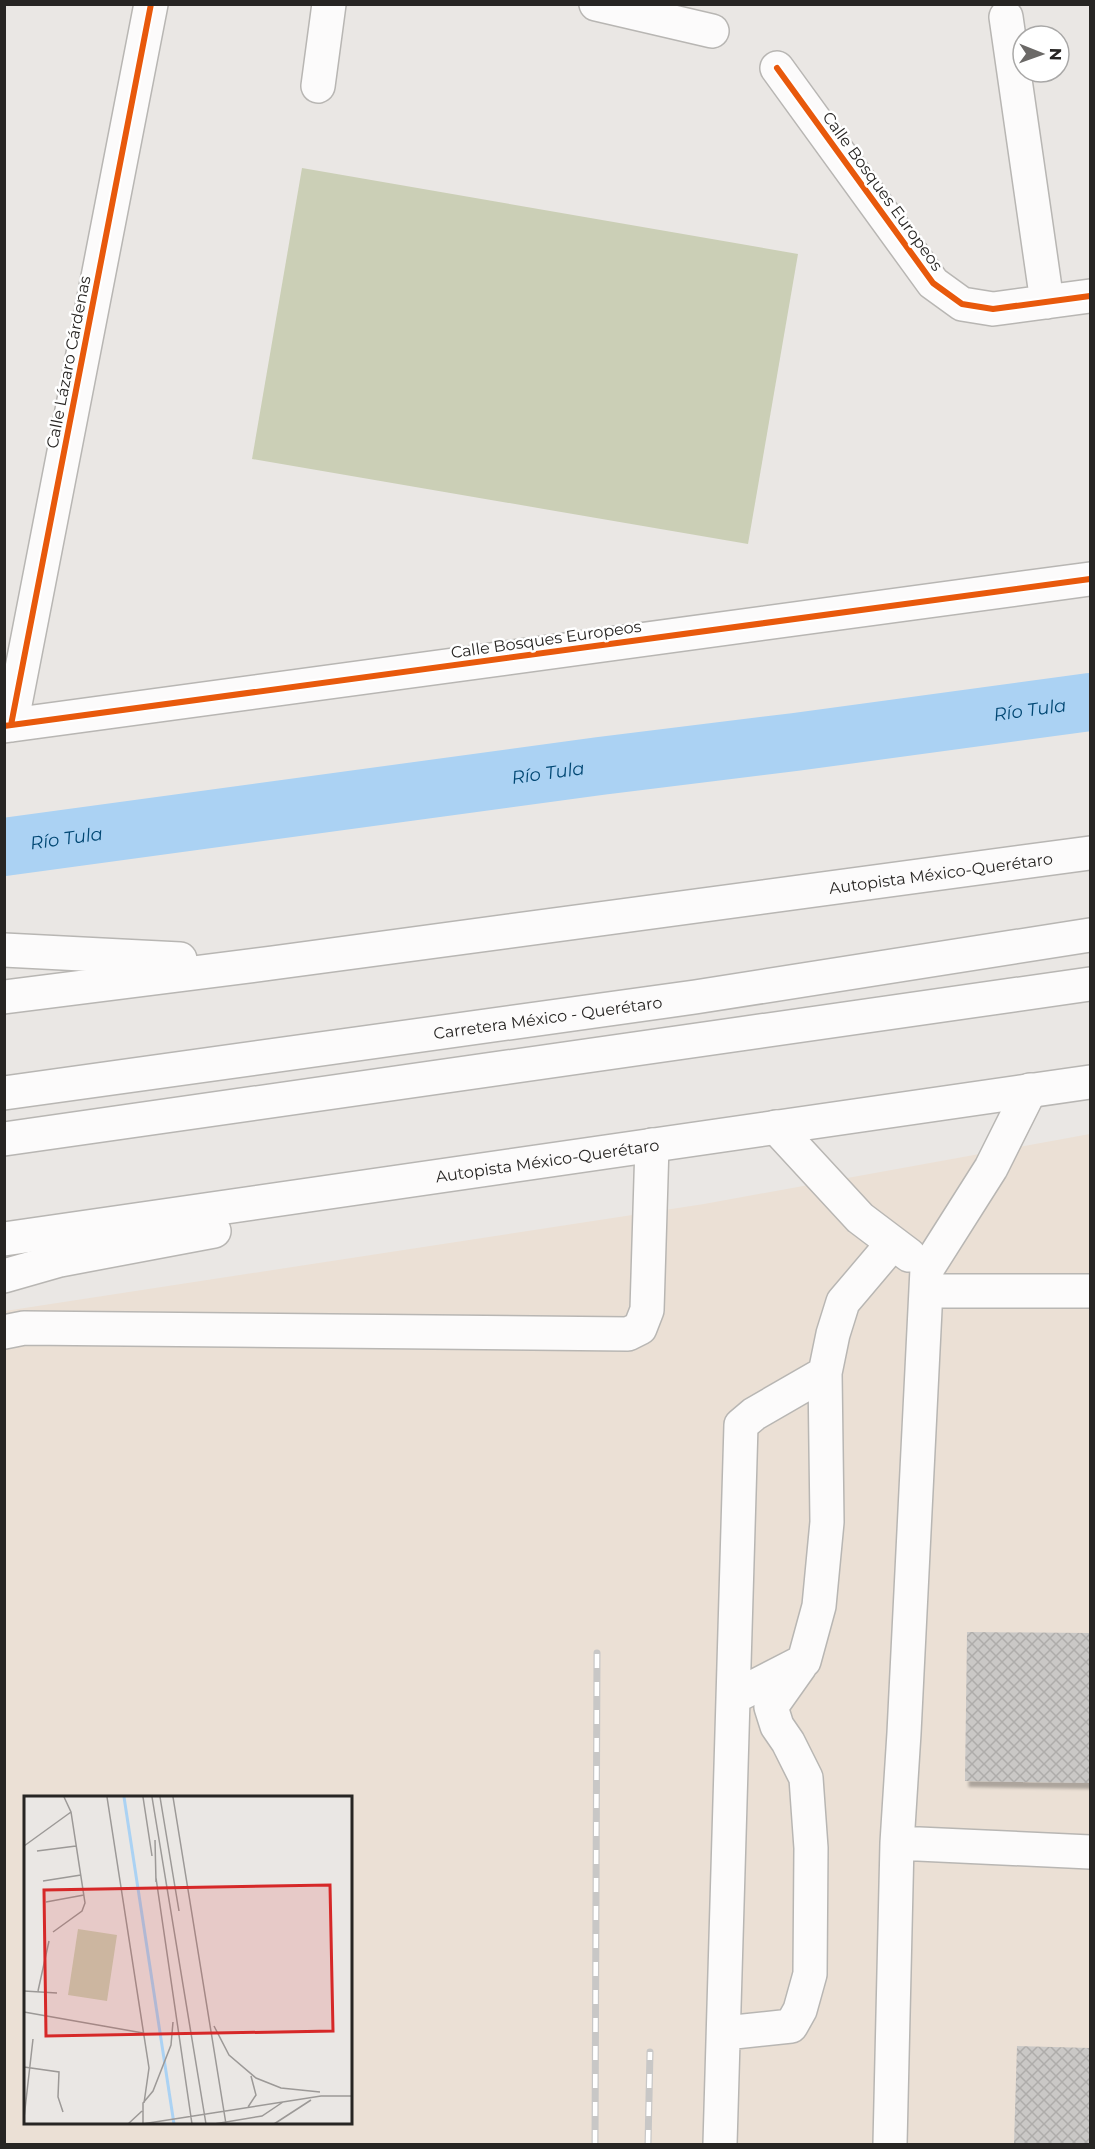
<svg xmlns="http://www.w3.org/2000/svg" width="1095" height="2149" font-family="Montserrat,sans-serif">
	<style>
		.industrial { fill: #ebe0d5; fill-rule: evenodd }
		.pitch { fill: #cbcfb6 }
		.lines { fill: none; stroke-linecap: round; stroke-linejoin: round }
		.river { stroke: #abd2f3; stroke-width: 58 }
		.building { fill: url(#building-cross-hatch); filter: url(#shadow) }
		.minor-casing { stroke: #b8b6b3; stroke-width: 36 }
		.major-casing { stroke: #b8b6b3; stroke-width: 36 }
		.highway-casing { stroke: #b8b6b3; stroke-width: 36 }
		.minor { stroke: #fcfbfb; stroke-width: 33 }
		.major { stroke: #fcfbfb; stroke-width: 33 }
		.highway { stroke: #fcfbfb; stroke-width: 33 }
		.rail-casing { stroke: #c8c7c6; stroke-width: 7 }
		.rail { stroke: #fff; stroke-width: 4.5; stroke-dasharray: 14; stroke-linecap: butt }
		.cycleway-casing { stroke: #fff; stroke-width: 10 }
		.cycleway { stroke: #e8590c; stroke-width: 6 }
		.labels { text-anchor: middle; stroke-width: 5; stroke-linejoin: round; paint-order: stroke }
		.street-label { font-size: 16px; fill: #272523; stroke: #fff }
		.water-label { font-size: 18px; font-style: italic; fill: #004773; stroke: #fff }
		.inset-river { fill: none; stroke: #abd2f3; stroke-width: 3 }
		.inset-road { fill: none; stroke: #9c9997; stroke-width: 1.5 }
		.view { fill: #d62828; fill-opacity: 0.15; stroke: #d62828; stroke-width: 3 }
		.inset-edge { fill: none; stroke: #272523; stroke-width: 3 }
	</style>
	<defs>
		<pattern id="building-cross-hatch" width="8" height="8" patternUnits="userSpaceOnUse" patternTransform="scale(1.5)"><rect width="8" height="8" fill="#cac8c6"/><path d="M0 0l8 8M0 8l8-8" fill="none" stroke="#aeacaa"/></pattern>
		<filter id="shadow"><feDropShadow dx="3.5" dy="6" stdDeviation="1.5" flood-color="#0004"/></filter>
	</defs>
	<rect width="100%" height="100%" fill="#eae7e4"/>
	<path class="industrial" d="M 1090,1134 L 1090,2144 L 5,2144 L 5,1311 L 704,1204 ZM 26,1798 L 351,1798 L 351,2124 L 26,2124 Z"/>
	<path class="pitch" d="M 302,168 L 798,254 L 748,544 L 252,459 Z"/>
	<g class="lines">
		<path class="river" id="s1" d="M 4,847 L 600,766 L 795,742 L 1090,702"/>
	</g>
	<path class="building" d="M 967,1632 L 1090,1633 L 1090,1783 L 965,1781 Z
		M 1017,2046 L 1090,2048 L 1090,2144 L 1014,2144 Z"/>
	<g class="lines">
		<defs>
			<path id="minor" d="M 596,4 L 712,31
				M 1006,17 L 1047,302
				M 777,68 L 933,283 L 962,304 L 993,309 L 1090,296
				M 318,86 L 329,4
				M 11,725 L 151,4
				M 4,726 L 1090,579
				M 776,1127 L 860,1218 L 909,1255
				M 927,1291 L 1090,1291
				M 4,1332 L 24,1328 L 628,1334 L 640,1328 L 647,1310 L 652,1145
				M 734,1697 L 804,1661 L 819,1606 L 827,1522 L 825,1373 L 833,1334 L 843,1302 L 893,1243
				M 897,1843 L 1090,1852
				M 725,2033 L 791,2026 L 800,2010 L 810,1974 L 811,1848 L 806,1778 L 788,1742 L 777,1726 L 771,1707 L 800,1666
				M 720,2144 L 741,1425 L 754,1414 L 825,1373
				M 890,2144 L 897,1843 L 904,1733 L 927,1269 L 991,1168 L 1030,1090"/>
			<g id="major">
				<path d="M 4,950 L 180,959"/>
				<path id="s2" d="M 4,997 L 272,963 L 1090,853"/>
				<path id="s3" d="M 4,1239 L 1090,1082"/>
				<path d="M 4,1276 L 60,1260 L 214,1231"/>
			</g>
			<g id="highway">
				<path id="s4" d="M 4,1093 L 695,997 L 1090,935"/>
				<path d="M 4,1139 L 1090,984"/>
			</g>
		</defs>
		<use href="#minor" class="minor-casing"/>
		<use href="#major" class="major-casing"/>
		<use href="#highway" class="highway-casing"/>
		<use href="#minor" class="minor"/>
		<use href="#major" class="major"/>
		<use href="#highway" class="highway"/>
		<defs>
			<path id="rail" d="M 595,2144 L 597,1653
				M 648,2144 L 650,2052"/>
		</defs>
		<use href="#rail" class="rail-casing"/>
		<use href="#rail" class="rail"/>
		<defs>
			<path id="cycleway" d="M 777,68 L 933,283 L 962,304 L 993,309 L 1090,296
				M 11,725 L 151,4
				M 4,726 L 1090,579"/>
		</defs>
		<use href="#cycleway" class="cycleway-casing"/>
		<use href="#cycleway" class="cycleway"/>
	</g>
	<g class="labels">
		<g class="street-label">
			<text transform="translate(883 191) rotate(54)" y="6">Calle Bosques Europeos</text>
			<text transform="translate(68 362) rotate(-79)" y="6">Calle Lázaro Cárdenas</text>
			<text transform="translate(546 639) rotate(-8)" y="6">Calle Bosques Europeos</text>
			<text dy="6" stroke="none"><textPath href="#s2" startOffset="945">Autopista México-Querétaro</textPath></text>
			<text dy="6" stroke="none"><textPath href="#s4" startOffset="549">Carretera México - Querétaro</textPath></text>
			<text dy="6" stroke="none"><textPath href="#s3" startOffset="549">Autopista México-Querétaro</textPath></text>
		</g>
		<g class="water-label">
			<text dy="6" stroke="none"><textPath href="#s1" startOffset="1035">Río Tula</textPath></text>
			<text dy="6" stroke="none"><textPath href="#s1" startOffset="549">Río Tula</textPath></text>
			<text dy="6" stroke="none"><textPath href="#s1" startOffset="63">Río Tula</textPath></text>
		</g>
	</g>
	<g transform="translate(24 1796)">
		<rect width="328" height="328" fill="#eae7e4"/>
		<path d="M 54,133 L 93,139 L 83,205 L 44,199 Z" fill="#cbcfb6"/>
		<path class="inset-river" d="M 100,1 L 150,328"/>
		<path class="inset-road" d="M 83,1 L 125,272 L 120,307M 119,1 L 128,60M 128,1 L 182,328M 136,1 L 155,115M 149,1 L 202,328M 131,44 L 132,86M 0,50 L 47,16M 13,55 L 52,50M 132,82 L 168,328M 19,85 L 57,79M 22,106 L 60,99M 29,136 L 58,115 L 61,107 L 47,16 L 40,1M 0,195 L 33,197M 14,195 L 25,145M 0,216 L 119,237M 190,230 L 205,259 L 232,282 L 257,292 L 296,296M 0,271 L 35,276 L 34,301 L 39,316M 224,311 L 232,299 L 227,280M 0,322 L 9,243M 104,328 L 118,315M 118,328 L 297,300 L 329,300M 119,328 L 119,307 L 129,295 L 147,249 L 149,226M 190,328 L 238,320 L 259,306M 250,328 L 287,304"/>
		<path class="view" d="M 306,89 L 309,235 L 22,240 L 20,94 Z"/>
		<rect width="328" height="328" class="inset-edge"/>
	</g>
	<rect width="1095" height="2149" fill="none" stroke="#272523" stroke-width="12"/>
	<g transform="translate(1041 54) rotate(91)"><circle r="28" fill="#ffffff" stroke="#a9a8a7" stroke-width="1.5"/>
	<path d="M0-4.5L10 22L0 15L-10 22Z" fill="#6b6967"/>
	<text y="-9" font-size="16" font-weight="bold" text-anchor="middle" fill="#272523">N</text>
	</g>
</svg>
